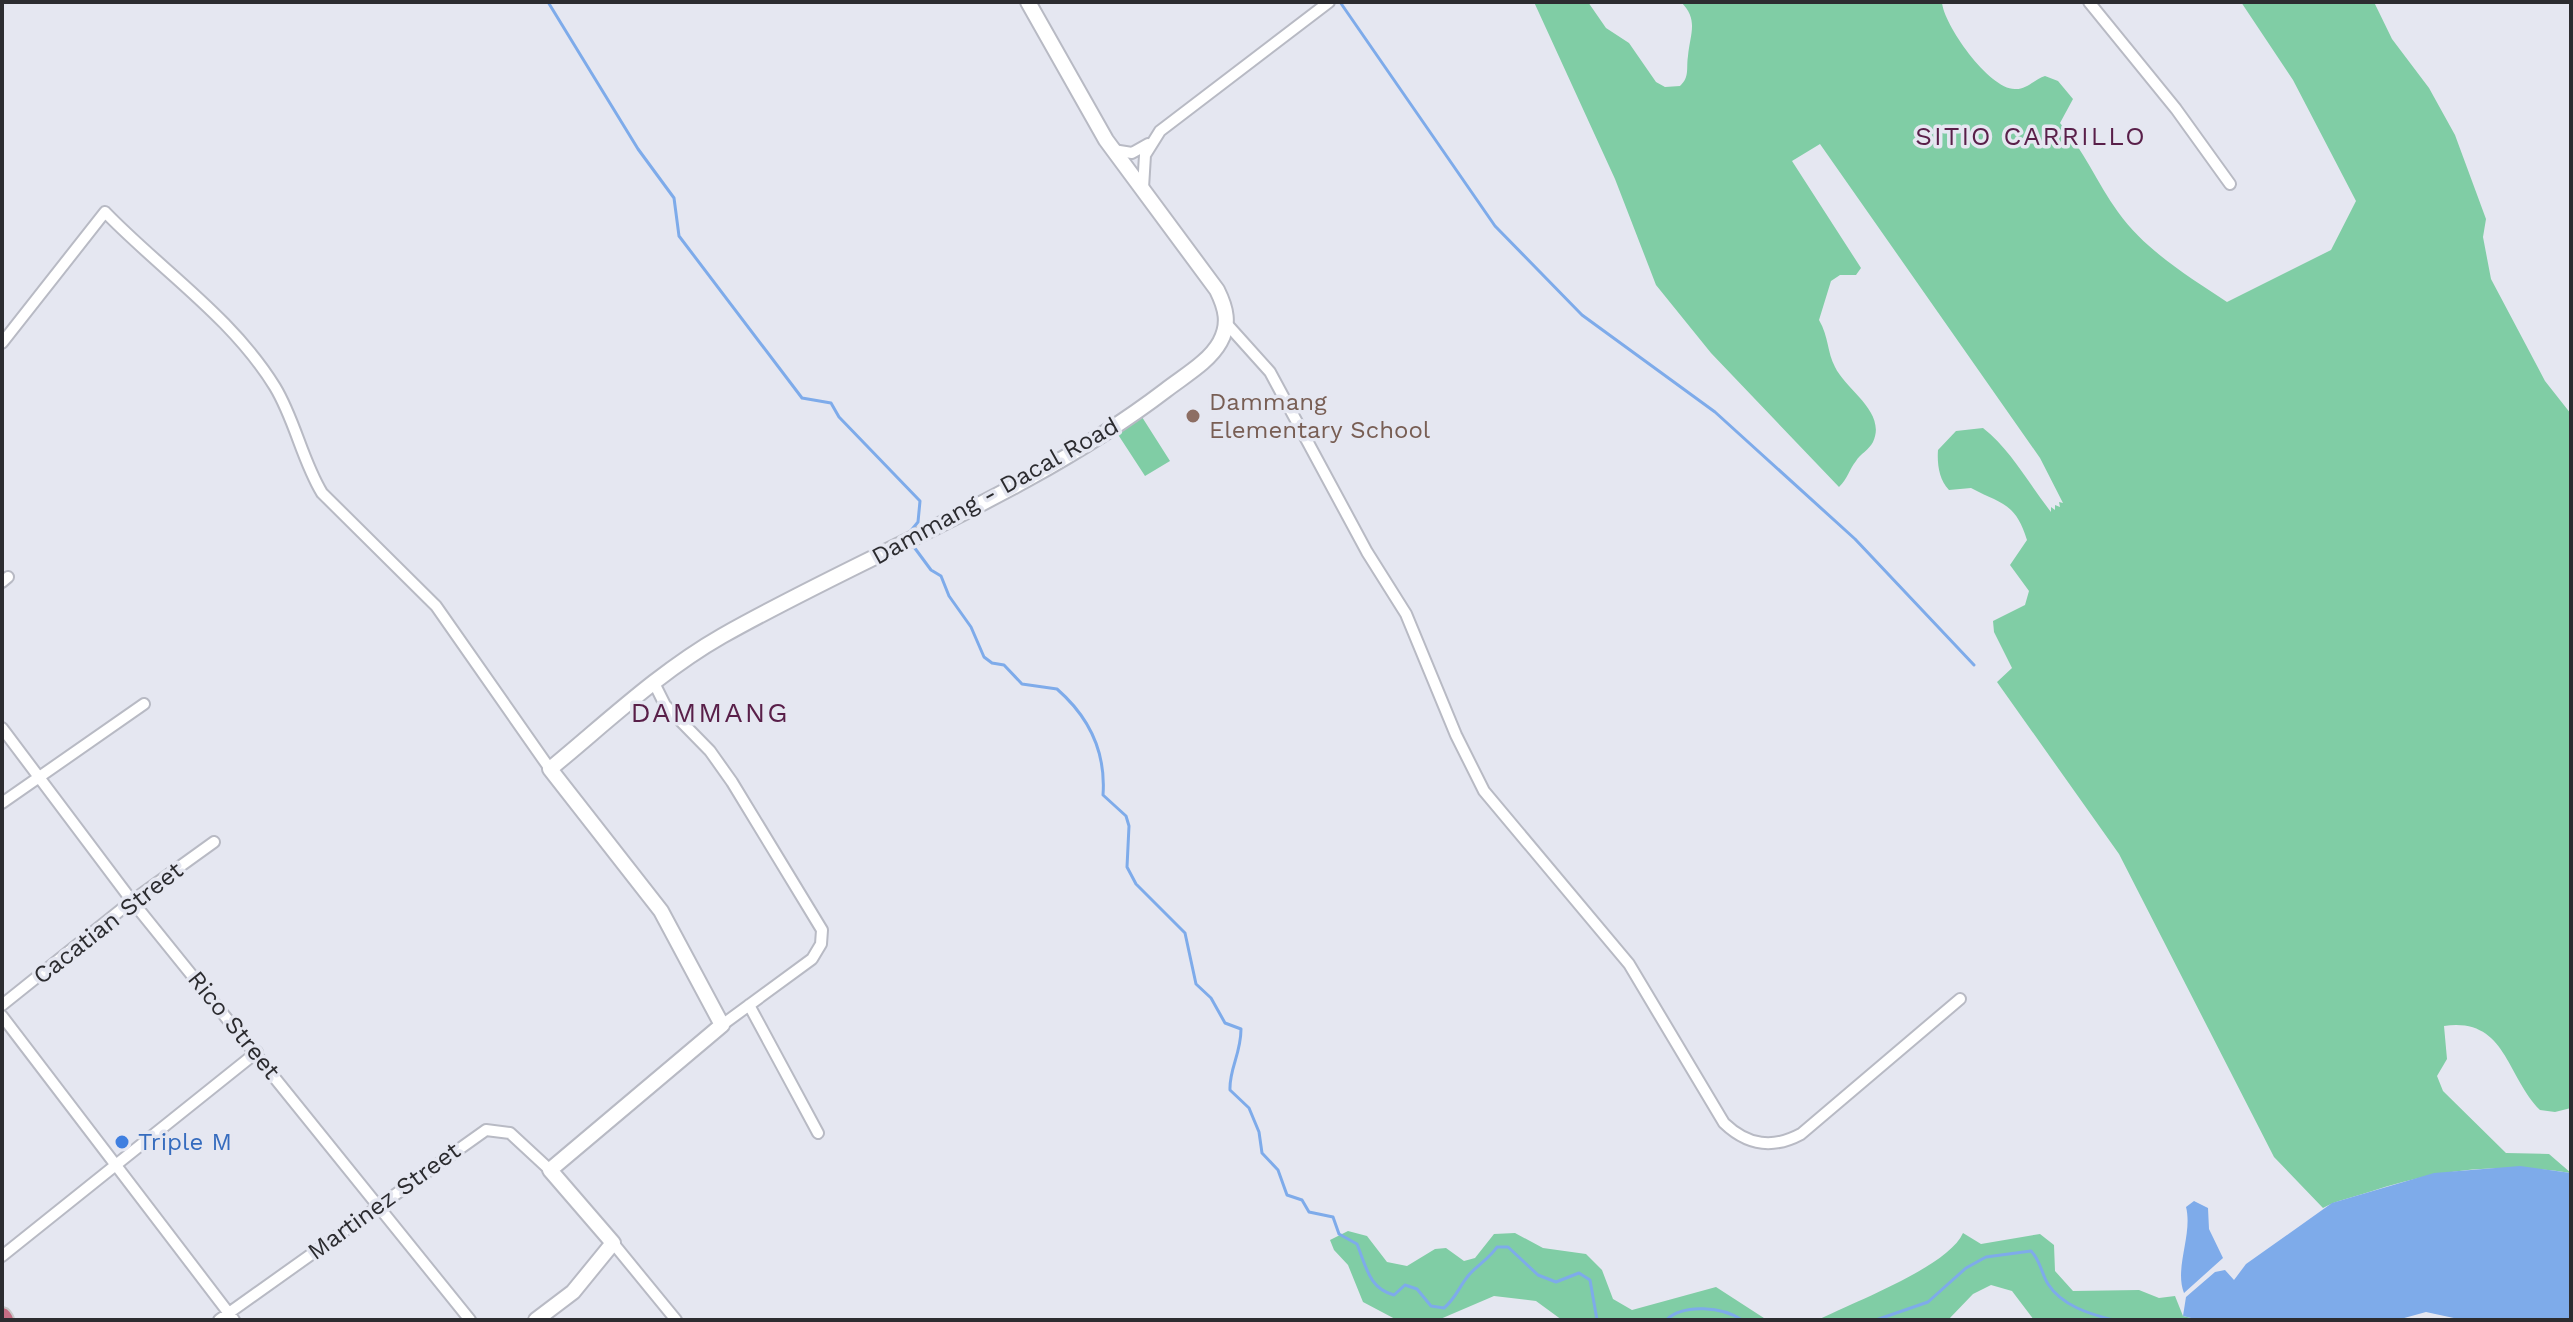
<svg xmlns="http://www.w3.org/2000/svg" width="2573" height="1322" font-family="'Work Sans',sans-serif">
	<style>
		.green { fill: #80cda5 }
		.water { fill: #7eabea }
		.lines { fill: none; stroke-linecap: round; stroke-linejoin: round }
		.stream { stroke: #7eabea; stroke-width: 3 }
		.street-casing { stroke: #b8bac4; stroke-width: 14 }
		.secondary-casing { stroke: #b8bac4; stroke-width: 18 }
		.highway-casing { stroke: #c8c8c9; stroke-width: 22 }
		.street { stroke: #fff; stroke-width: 10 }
		.secondary { stroke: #fff; stroke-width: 14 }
		.highway { stroke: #c66e85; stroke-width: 18 }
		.education-dot { fill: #8d6e63; stroke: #e5e7f1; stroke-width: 3 }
		.shop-dot { fill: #3f7fe0; stroke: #e5e7f1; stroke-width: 3 }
		.labels { text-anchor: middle; stroke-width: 7; stroke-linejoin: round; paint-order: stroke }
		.education-label { font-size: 24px; fill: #785e54; stroke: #e5e7f1; text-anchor: start }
		.street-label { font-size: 24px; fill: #2c2c30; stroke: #e5e7f1 }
		.shop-label { font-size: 24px; fill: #366cbe; stroke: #e5e7f1; text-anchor: start }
		.neighbourhood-label { font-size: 26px; letter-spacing: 2px; fill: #591f49; stroke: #e5e7f1 }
		.quarter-label { font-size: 28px; letter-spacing: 2px; fill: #591f49; stroke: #e5e7f1 }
	</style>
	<rect width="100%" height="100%" fill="#e5e7f1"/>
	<path class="green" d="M 1534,2 L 1588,2 L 1606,28 L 1629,43 L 1656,82 L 1665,87 L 1680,86 C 1690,77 1686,68 1688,56 C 1690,34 1699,20 1681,2 L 1942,2 C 1943,24 1990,91 2016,89 C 2027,89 2035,79 2045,76 L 2058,81 L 2073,99 L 2060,123 C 2084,150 2097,183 2118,212 C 2146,251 2188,276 2227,302 L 2331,250 L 2356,201 L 2293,80 L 2241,2 L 2374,2 L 2392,39 L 2429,88 L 2455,135 L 2486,219 L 2483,237 L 2491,279 L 2545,381 L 2571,414 L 2571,1108 L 2555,1112 L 2540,1110 C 2506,1076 2506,1017 2444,1026 L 2447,1059 L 2437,1076 L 2443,1091 L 2506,1153 L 2549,1154 L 2571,1173 C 2500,1162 2437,1169 2369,1192 C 2354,1197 2337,1200 2323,1208 L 2274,1157 L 2119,854 L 1997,682 L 2012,668 L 1994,632 L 1993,621 L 2025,605 L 2029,591 L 2010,565 L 2027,540 C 2015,501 2000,504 1971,488 L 1949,490 C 1939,480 1937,464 1938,450 L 1956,431 L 1983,428 C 2012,451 2028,483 2051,512 L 2051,507 L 2055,510 L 2055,505 L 2060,507 L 2059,502 L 2063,503 L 2040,458 L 1820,144 L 1792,161 L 1861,268 L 1856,275 L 1840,275 L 1831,281 L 1819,320 C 1829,337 1827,352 1835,367 C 1846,390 1887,412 1873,442 C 1869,450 1860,454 1856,461 C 1849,470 1848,478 1839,487 L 1711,353 L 1656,285 L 1615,179 Z
		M 1142,417 L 1170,461 L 1145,476 L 1117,433 Z
		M 1348,1231 L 1367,1236 L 1387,1262 L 1407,1266 L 1435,1249 L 1446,1248 L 1464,1261 L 1475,1258 L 1494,1234 L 1515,1233 L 1543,1248 L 1586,1254 L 1602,1270 L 1613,1299 L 1632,1310 L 1716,1287 L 1767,1320 L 1562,1320 L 1536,1301 L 1494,1296 L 1438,1320 L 1397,1320 L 1363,1302 L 1348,1265 L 1334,1250 L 1330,1240 Z
		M 1963,1233 L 1981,1244 L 2040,1234 L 2054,1245 L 2055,1271 L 2073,1291 L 2139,1290 L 2159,1298 L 2175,1296 L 2183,1316 L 2199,1320 L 2034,1320 L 2012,1291 L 1991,1285 L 1973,1294 L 1948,1320 L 1818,1320 C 1853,1302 1948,1267 1963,1233 Z"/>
	<path class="water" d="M 2520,1166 L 2571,1173 L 2571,1320 L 2463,1320 L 2426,1312 L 2397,1320 L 2199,1320 L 2183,1316 L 2186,1297 L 2215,1272 L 2225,1270 L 2234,1280 L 2246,1264 L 2332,1203 L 2434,1173 Z
		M 2194,1201 L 2208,1208 L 2209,1229 L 2223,1258 L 2184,1293 C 2174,1268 2193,1234 2186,1207 Z"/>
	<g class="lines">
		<path class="stream" d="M 548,2 L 638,149 L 674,198 L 679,236 L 802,398 L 831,403 L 839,417 L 920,501 L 918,522 L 909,533
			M 1340,2 L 1495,226 L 1582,315 L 1715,412 L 1855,539 L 1974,665
			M 911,543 L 931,570 L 941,576 L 949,596 L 971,627 L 984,657 L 992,663 L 1004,665 L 1022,684 L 1057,689 C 1089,717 1106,753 1103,795 L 1126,816 L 1129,826 L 1127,867 L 1136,884 L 1185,933 L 1196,984 L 1211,998 L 1225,1023 L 1241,1029 C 1241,1054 1229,1069 1230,1090 L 1249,1108 L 1259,1132 L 1262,1153 L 1278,1170 L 1287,1195 L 1302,1200 L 1309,1212 L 1333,1217 L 1339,1234 L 1357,1244 C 1366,1266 1369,1289 1394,1295 L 1405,1285 L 1417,1289 L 1431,1306 L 1444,1308 C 1456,1298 1459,1287 1468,1276 C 1477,1265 1489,1259 1497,1247 L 1508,1247 L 1538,1275 L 1556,1282 L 1579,1273 L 1590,1280 L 1597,1320
			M 1666,1320 C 1684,1303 1723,1307 1742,1320
			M 1876,1320 L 1928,1302 L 1966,1268 L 1986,1257 L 2031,1251 C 2041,1261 2041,1273 2048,1284 C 2062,1306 2090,1314 2113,1320"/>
		<defs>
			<path id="street" d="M 2089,2 L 2176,109 L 2230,184
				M 1113,150 L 1132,153 L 1148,144
				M 1143,188 L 1145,155 L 1160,131 L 1329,2
				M 1226,323 L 1270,372 L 1367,552 L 1406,614 L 1456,735 L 1484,791 L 1629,964 L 1724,1123 C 1748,1146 1773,1149 1801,1134 L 1960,999
				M 2,343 L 105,212 C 161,270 232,317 275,387 C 295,420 302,460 322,493 L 436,606 L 550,769
				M 2,582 L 8,577
				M 654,683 L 665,705 L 710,751 L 732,782 L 822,930 L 821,944 L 812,959 L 722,1025
				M 2,728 L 132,901 L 470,1320
				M 2,803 L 144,704
				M 2,1005 L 132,901 L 214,842
				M 749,1005 L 818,1133
				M 2,1016 L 234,1320
				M 613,1243 L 676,1320
				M 2,1256 L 257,1052
				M 219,1320 L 486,1130 L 510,1133 L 550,1170"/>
			<path id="secondary" d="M 536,1320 L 573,1292 L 613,1243 L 550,1170 L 722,1025 L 661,911 L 550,769 C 606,723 659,672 722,636 C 869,553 1031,493 1166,390 C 1184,376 1209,362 1220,342 C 1230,324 1226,308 1217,290 L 1106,140 L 1028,2"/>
			<path id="highway" d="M 2,1317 L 4,1320"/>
		</defs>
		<use href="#street" class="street-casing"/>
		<use href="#secondary" class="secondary-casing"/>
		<use href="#highway" class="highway-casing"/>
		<use href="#street" class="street"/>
		<use href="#secondary" class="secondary"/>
		<use href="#highway" class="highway"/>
	</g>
	<circle class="education-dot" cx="1193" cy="416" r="8"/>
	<circle class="shop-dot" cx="122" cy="1142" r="8"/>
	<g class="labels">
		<g class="education-label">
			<text x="1209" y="410">Dammang<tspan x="1209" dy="28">Elementary School</tspan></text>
		</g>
		<g class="street-label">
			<text transform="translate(995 491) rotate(-29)" y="8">Dammang - Dacal Road</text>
			<text transform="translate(108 923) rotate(-38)" y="8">Cacatian Street</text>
			<text transform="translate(234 1025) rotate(51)" y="8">Rico Street</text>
			<text transform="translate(384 1201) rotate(-36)" y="8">Martinez Street</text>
		</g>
		<g class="shop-label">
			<text x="138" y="1150">Triple M</text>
		</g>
		<g class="neighbourhood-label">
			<text x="2031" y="145">SITIO CARRILLO</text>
		</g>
		<g class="quarter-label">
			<text x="710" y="722">DAMMANG</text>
		</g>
	</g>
	<rect width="2573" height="1322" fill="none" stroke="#2c2c30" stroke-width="8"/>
</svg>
